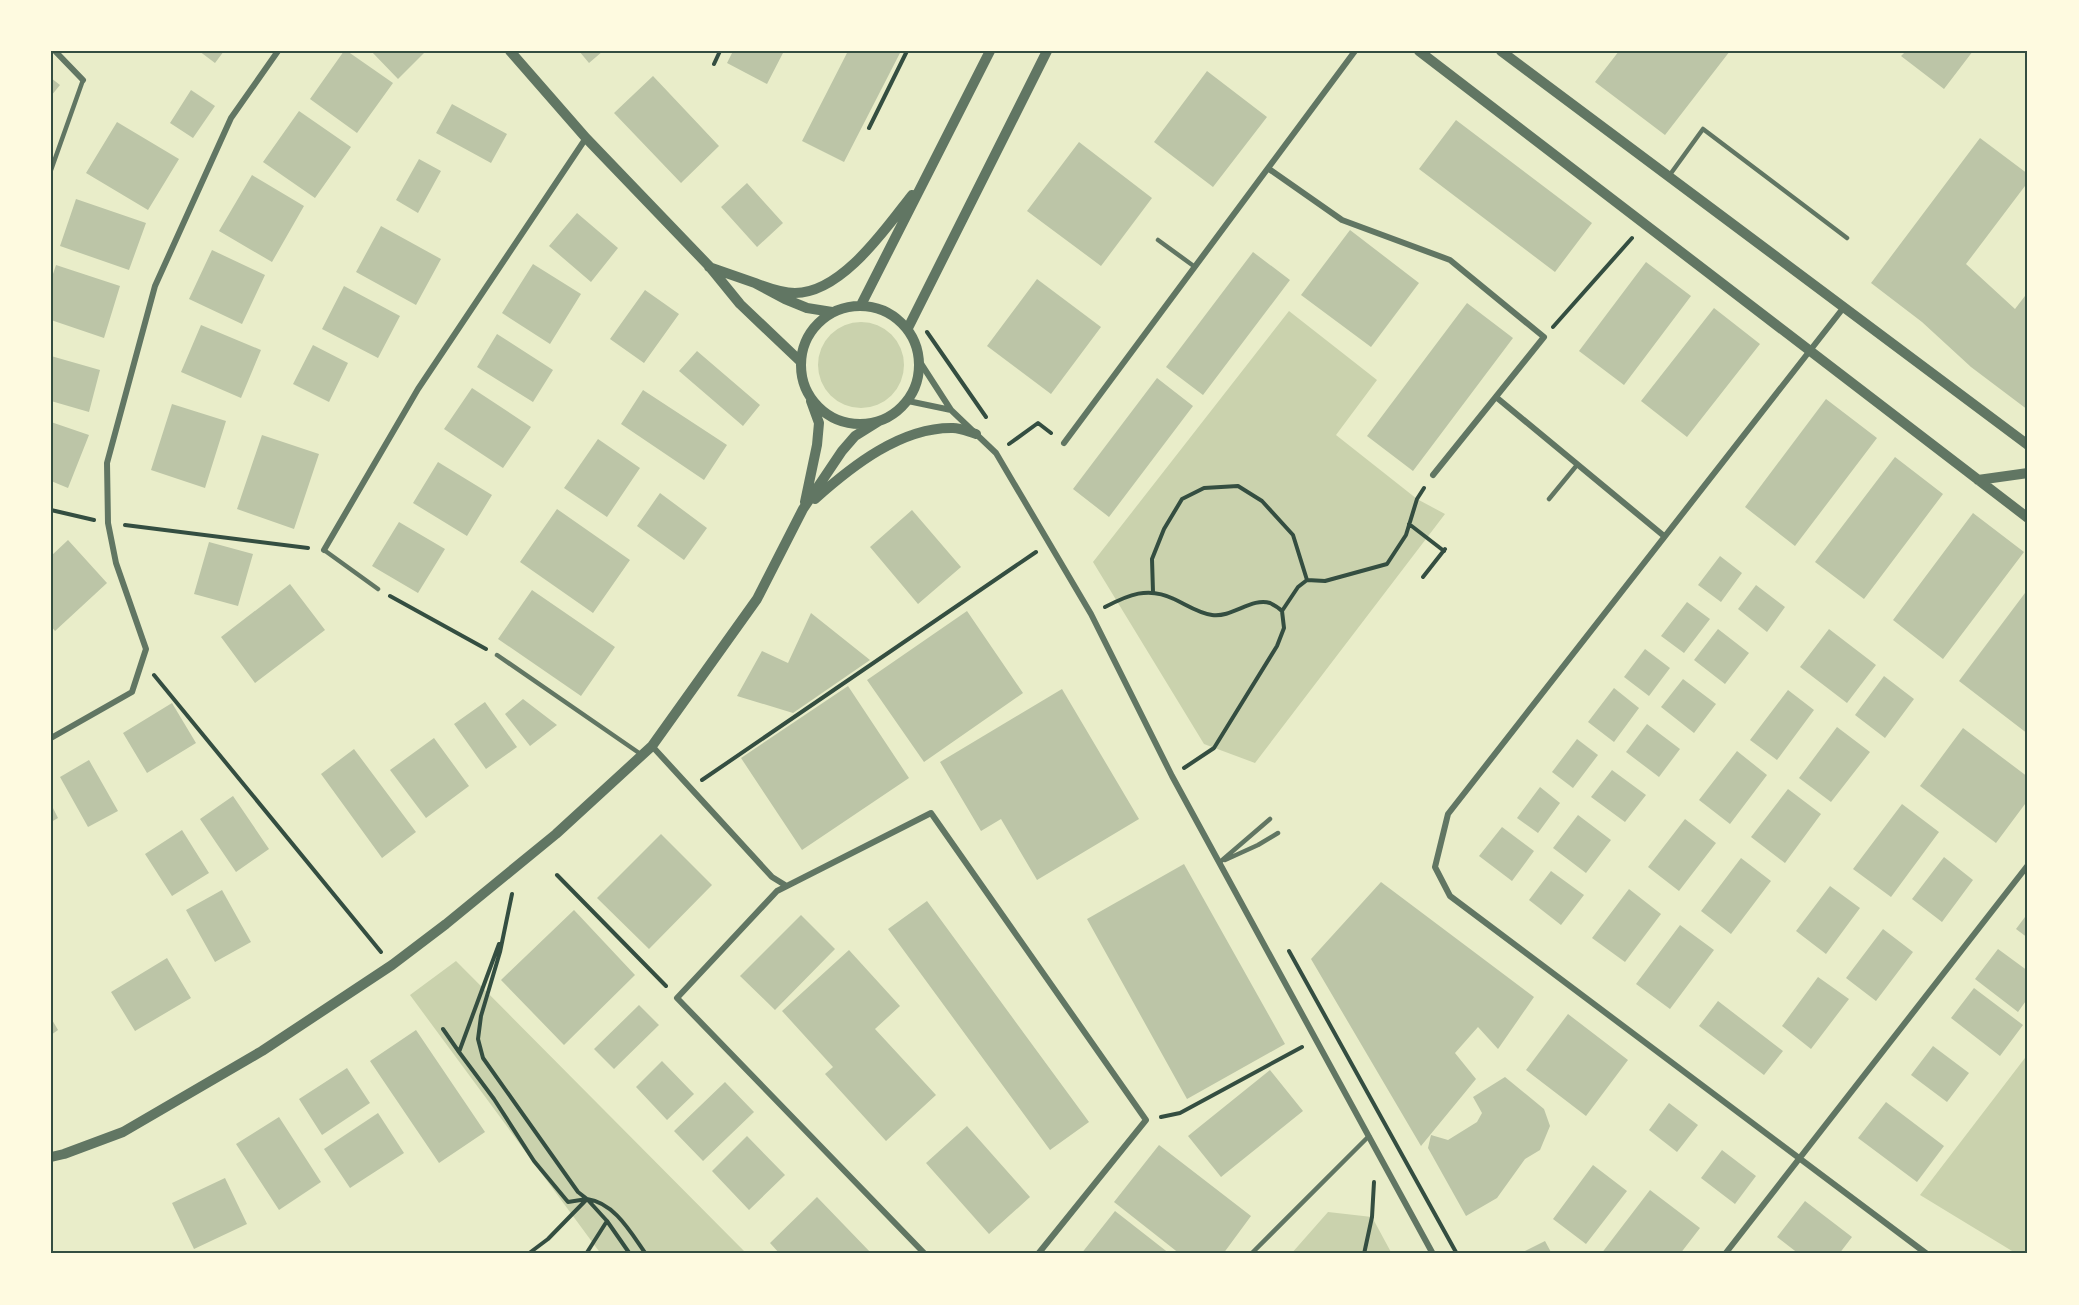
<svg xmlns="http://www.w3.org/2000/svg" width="2079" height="1305" font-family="Inter,sans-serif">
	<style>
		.green { fill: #cad2ad }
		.building { fill: #bcc5a7 }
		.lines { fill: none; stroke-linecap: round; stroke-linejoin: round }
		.path { stroke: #344e41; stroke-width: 4 }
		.service { stroke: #617663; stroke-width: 4.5 }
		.minor { stroke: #617663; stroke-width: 6 }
		.tertiary { stroke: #617663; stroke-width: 10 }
		.neatline { fill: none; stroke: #344e41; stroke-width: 2 }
	</style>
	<rect width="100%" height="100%" fill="#e9edc9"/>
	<path class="green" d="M 1289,311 L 1377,380 L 1336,435 L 1417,499 L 1445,514 L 1255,763 L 1204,744 L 1093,562 Z
		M818 365a43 43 0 1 1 86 0a43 43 0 1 1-86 0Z
		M 456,961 L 747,1254 L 601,1254 L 410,995 Z
		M 2028,1054 L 2028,1254 L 2017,1254 L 1920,1195 Z
		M 1328,1212 L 1372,1217 L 1392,1254 L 1291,1254 Z"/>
	<path class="building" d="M 199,51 L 224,51 L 215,63 Z
		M 344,51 L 347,51 L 393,83 L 357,133 L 310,99 Z
		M 371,51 L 426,51 L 398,79 Z
		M 579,51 L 603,51 L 589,63 Z
		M 733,51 L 784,51 L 767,84 L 727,63 Z
		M 848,51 L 901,51 L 844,162 L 802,141 Z
		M 1619,51 L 1730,51 L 1665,135 L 1595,82 Z
		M 1906,51 L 1973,51 L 1944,89 L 1901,56 Z
		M 1207,71 L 1267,117 L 1213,187 L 1154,142 Z
		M 653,76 L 719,146 L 681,183 L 614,113 Z
		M 51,78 L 60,85 L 51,96 Z
		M 191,90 L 215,106 L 193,138 L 170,123 Z
		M 452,104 L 507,134 L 491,163 L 436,133 Z
		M 299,111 L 351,147 L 315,198 L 263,162 Z
		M 1456,120 L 1592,223 L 1555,272 L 1419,169 Z
		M 117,122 L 179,159 L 148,210 L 86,173 Z
		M 1980,138 L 2028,174 L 2028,182 L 1966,264 L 2015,309 L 2028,292 L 2028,410 L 1971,367 L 1922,322 L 1871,283 Z
		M 1079,142 L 1152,198 L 1101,266 L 1027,211 Z
		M 419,159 L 441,171 L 418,213 L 396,200 Z
		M 252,175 L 304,206 L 272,262 L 219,231 Z
		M 747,183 L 783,223 L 757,247 L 721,207 Z
		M 76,199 L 146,223 L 129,270 L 60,246 Z
		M 577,213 L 618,248 L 591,282 L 549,246 Z
		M 381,226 L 441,259 L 416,305 L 356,272 Z
		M 1350,230 L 1419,283 L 1371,347 L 1301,295 Z
		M 212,250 L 265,275 L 242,324 L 189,299 Z
		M 1253,252 L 1290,280 L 1203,395 L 1166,367 Z
		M 1646,262 L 1691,296 L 1624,385 L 1579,351 Z
		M 533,264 L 581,294 L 550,344 L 502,313 Z
		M 56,265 L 120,286 L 104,338 L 51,320 L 51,280 Z
		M 1037,279 L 1101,327 L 1051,394 L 987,346 Z
		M 344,286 L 400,316 L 378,358 L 322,329 Z
		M 645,290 L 679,314 L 644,363 L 610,339 Z
		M 1467,303 L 1513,338 L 1413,471 L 1367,436 Z
		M 1714,308 L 1760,344 L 1687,437 L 1641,401 Z
		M 201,325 L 261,350 L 241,398 L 181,372 Z
		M 497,334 L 553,370 L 533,402 L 477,367 Z
		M 313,345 L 348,363 L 329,402 L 293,384 Z
		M 697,351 L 760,405 L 743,426 L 679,371 Z
		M 51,356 L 100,370 L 89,412 L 51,401 Z
		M 1157,378 L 1193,406 L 1109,517 L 1073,489 Z
		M 472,388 L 531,427 L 503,468 L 444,429 Z
		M 643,390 L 727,445 L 704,480 L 621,424 Z
		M 1826,399 L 1877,438 L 1795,546 L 1745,507 Z
		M 172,404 L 226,421 L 205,488 L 151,470 Z
		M 51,422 L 89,435 L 68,488 L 51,481 Z
		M 262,435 L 319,454 L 294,529 L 237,509 Z
		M 598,439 L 640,468 L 607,517 L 564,488 Z
		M 1895,457 L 1943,494 L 1864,599 L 1815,562 Z
		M 438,462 L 492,495 L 467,536 L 413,503 Z
		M 660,493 L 707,528 L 684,560 L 637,526 Z
		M 557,509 L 630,560 L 593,613 L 520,562 Z
		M 912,510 L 961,567 L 918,604 L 870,547 Z
		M 1973,513 L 2024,552 L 1943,659 L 1893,620 Z
		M 399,522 L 445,549 L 418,593 L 372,566 Z
		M 68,540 L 107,583 L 55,631 L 51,626 L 51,556 Z
		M 209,542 L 253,554 L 238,606 L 194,594 Z
		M 1720,556 L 1742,573 L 1721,602 L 1698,585 Z
		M 290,584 L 325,630 L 255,683 L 221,637 Z
		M 1756,585 L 1785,607 L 1767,632 L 1738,609 Z
		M 2028,589 L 2028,734 L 1959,681 Z
		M 532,590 L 615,647 L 581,696 L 498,639 Z
		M 1687,602 L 1710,619 L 1684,653 L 1661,636 Z
		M 967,611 L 1023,693 L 924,762 L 867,680 Z
		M 811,613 L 870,660 L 793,713 L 737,696 L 762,651 L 788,663 Z
		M 1718,629 L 1749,653 L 1725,684 L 1694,660 Z
		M 1829,629 L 1876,665 L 1847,703 L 1800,667 Z
		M 1645,649 L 1670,668 L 1649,696 L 1624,677 Z
		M 1884,676 L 1914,699 L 1885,738 L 1855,715 Z
		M 1683,679 L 1716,704 L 1694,733 L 1661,707 Z
		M 848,686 L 909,778 L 802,850 L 741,758 Z
		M 1614,688 L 1639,708 L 1614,742 L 1588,722 Z
		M 1062,689 L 1139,819 L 1037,880 L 1001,819 L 981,831 L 940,762 Z
		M 1788,690 L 1814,710 L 1777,760 L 1750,740 Z
		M 523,699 L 557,725 L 530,746 L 505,714 Z
		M 485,702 L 517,747 L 486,769 L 454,724 Z
		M 172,703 L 196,743 L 147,773 L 123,733 Z
		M 1647,724 L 1680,749 L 1659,777 L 1626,752 Z
		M 1837,727 L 1870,752 L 1831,802 L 1799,778 Z
		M 1963,728 L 2028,777 L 2028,800 L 1996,843 L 1920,786 Z
		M 434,738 L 469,786 L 426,818 L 390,770 Z
		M 1577,739 L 1598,755 L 1573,788 L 1552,772 Z
		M 354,749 L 416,832 L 382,858 L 321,774 Z
		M 1737,751 L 1767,775 L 1730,824 L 1699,800 Z
		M 89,760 L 118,811 L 88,827 L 60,777 Z
		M 1612,770 L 1646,795 L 1625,822 L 1591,797 Z
		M 1540,787 L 1560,803 L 1538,833 L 1517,818 Z
		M 1788,789 L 1821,814 L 1785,863 L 1751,837 Z
		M 233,796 L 269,849 L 236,872 L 200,819 Z
		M 51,804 L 58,818 L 51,822 Z
		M 1902,804 L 1939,832 L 1891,897 L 1853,869 Z
		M 1578,815 L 1611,840 L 1586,873 L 1553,848 Z
		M 1685,819 L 1716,843 L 1679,891 L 1648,867 Z
		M 1502,827 L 1534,851 L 1512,881 L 1479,856 Z
		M 182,830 L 209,873 L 172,896 L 145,854 Z
		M 661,834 L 712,885 L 649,949 L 597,898 Z
		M 1944,857 L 1973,880 L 1942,922 L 1912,899 Z
		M 1741,858 L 1771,881 L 1731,934 L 1701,911 Z
		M 1184,864 L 1285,1044 L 1187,1099 L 1087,919 Z
		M 1551,871 L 1584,895 L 1561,925 L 1529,900 Z
		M 1381,882 L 1534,997 L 1498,1049 L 1478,1027 L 1455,1053 L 1476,1079 L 1421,1146 L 1311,959 Z
		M 1830,886 L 1860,908 L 1826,954 L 1796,931 Z
		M 1629,889 L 1661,914 L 1625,962 L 1592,938 Z
		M 222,890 L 251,942 L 215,962 L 186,910 Z
		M 927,901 L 1089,1122 L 1050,1150 L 888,929 Z
		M 574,910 L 635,975 L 564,1045 L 501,980 Z
		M 2028,913 L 2028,938 L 2016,929 Z
		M 801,915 L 835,949 L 775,1010 L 740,976 Z
		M 1680,925 L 1714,950 L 1670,1009 L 1636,984 Z
		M 1883,929 L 1913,952 L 1876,1001 L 1846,978 Z
		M 1998,949 L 2028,971 L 2028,998 L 2018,1012 L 1975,979 Z
		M 849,950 L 900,1006 L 875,1029 L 936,1095 L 886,1141 L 825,1074 L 833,1067 L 782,1011 Z
		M 167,958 L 191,998 L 135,1031 L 111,992 Z
		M 1818,977 L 1849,999 L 1811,1049 L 1782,1026 Z
		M 1974,988 L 2023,1025 L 2000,1056 L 1951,1018 Z
		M 1718,1001 L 1783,1051 L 1764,1075 L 1699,1026 Z
		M 639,1005 L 659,1025 L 614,1069 L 594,1049 Z
		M 1568,1014 L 1628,1060 L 1586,1116 L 1526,1070 Z
		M 51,1018 L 58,1030 L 51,1035 Z
		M 416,1030 L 485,1132 L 439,1163 L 370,1061 Z
		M 1933,1046 L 1969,1073 L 1947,1102 L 1911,1075 Z
		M 662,1061 L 694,1094 L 667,1120 L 636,1087 Z
		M 347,1068 L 370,1103 L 322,1135 L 299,1099 Z
		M 1270,1070 L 1303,1111 L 1221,1177 L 1188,1136 Z
		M 1505,1077 L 1544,1109 L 1550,1126 L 1540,1150 L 1525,1159 L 1497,1198 L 1466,1216 L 1428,1148 L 1431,1135 L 1448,1140 L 1477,1122 L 1482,1113 L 1473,1097 Z
		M 725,1082 L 754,1112 L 703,1161 L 674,1131 Z
		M 1886,1102 L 1944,1146 L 1917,1182 L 1858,1138 Z
		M 1669,1103 L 1698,1125 L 1677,1152 L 1649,1130 Z
		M 378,1113 L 404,1153 L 350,1188 L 324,1149 Z
		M 279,1117 L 321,1182 L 279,1210 L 236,1144 Z
		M 967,1126 L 1030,1197 L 989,1234 L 926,1163 Z
		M 747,1136 L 785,1175 L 749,1210 L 712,1171 Z
		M 1159,1145 L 1251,1216 L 1223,1254 L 1180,1254 L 1114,1202 Z
		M 1722,1150 L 1756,1176 L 1735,1204 L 1701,1178 Z
		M 1593,1165 L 1627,1191 L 1586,1244 L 1553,1219 Z
		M 225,1178 L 247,1224 L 194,1249 L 172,1203 Z
		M 1650,1190 L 1700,1228 L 1680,1254 L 1601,1254 Z
		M 817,1197 L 872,1254 L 780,1254 L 770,1243 Z
		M 1805,1201 L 1852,1237 L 1839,1254 L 1799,1254 L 1777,1237 Z
		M 1115,1211 L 1170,1254 L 1081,1254 Z
		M 1545,1241 L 1552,1254 L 1519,1254 Z"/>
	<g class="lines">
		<path class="path" d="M 714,64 L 720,51
			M 869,128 L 907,51
			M 1553,327 L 1632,238
			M 927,332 L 986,417
			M 1009,444 L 1038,423 L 1051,433
			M 51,510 L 94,520
			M 1409,524 L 1444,551
			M 125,525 L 308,548
			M 1423,577 L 1445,549
			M 1153,592 L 1152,559 L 1164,529 L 1182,499 L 1204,488 L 1238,486 L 1262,501 L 1293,535 L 1307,580
			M 390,596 L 486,649
			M 1105,607 C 1128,595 1148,586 1174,599 C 1187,605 1198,613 1212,615 C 1232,618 1252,597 1270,603 C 1274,605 1279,608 1282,611
			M 154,675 L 381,952
			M 1184,768 L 1214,748 L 1277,646 L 1284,628 L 1282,611 L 1298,587 L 1307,580 L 1325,581 L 1387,564 L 1406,535 L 1417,499 L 1424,488
			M 702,780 L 1036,552
			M 557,875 L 666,986
			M 512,894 L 500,952 L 481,1016 L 478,1039 L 483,1058 L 578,1192 L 587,1199 L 548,1239 L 528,1254
			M 499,944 L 459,1052 L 494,1099 L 534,1161 L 568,1202 L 587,1199 L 607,1221 L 630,1254
			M 1289,951 L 1457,1254
			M 443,1029 L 459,1052
			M 1161,1117 L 1180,1113 L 1302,1047
			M 587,1199 C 615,1203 631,1233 646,1254
			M 586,1254 L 607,1221
			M 1364,1254 L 1372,1217 L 1374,1182"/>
		<path class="service" d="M 51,170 L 83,80
			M 1669,176 L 1703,129 L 1847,238
			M 1158,240 L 1195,267
			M 1549,499 L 1577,465
			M 324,550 L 378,589
			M 497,655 L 642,755
			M 1225,860 L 1258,845 L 1278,833
			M 1220,862 L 1270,819
			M 1251,1254 L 1369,1136"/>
		<path class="minor" d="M 55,51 L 83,80
			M 1269,169 L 1342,220 L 1450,260 L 1544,337 L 1433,475
			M 1844,307 L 1448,814 L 1435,867 L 1450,896 L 1927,1254
			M 920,362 L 951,410 L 996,453 L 1091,614 L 1172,776 L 1433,1254
			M 1496,397 L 1664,536
			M 908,401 L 951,410
			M 1064,443 L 1355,51
			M 324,550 L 418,389 L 586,138
			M 51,738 L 132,692 L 146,649 L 116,563 L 108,523 L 107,463 L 155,286 L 231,118 L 278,51
			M 652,746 L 772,877 L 785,885
			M 925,1254 L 677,998 L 777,891 L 931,813 L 1146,1120 L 1038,1254
			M 1725,1254 L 2028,865"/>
		<path class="tertiary" d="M 510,51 L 586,138 L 709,266 L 740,304 L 801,362
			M 1419,51 L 2028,518
			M 1501,51 L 2028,445
			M 709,267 L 755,283 L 785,299 L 807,308 L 832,312
			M 755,283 C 768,288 782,293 795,293 C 842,293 886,228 912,195
			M 861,305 L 990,51
			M801 365a59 59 0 1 1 118 0a59 59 0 1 1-118 0Z
			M 908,328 L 1047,51
			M 1978,480 L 2028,473
			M 815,499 C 852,466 901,427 953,428 C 961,428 969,432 976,434
			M 805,502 L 817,445 L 819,423 L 811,401
			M 51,1157 L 64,1154 L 123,1132 L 262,1051 L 392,965 L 446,924 L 556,834 L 652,746 L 757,599 L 803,509 L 842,451 L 855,436 L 879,421"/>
	</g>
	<rect width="2079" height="1305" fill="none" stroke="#fefae0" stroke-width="105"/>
	<rect x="52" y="52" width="1974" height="1200" class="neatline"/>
</svg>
